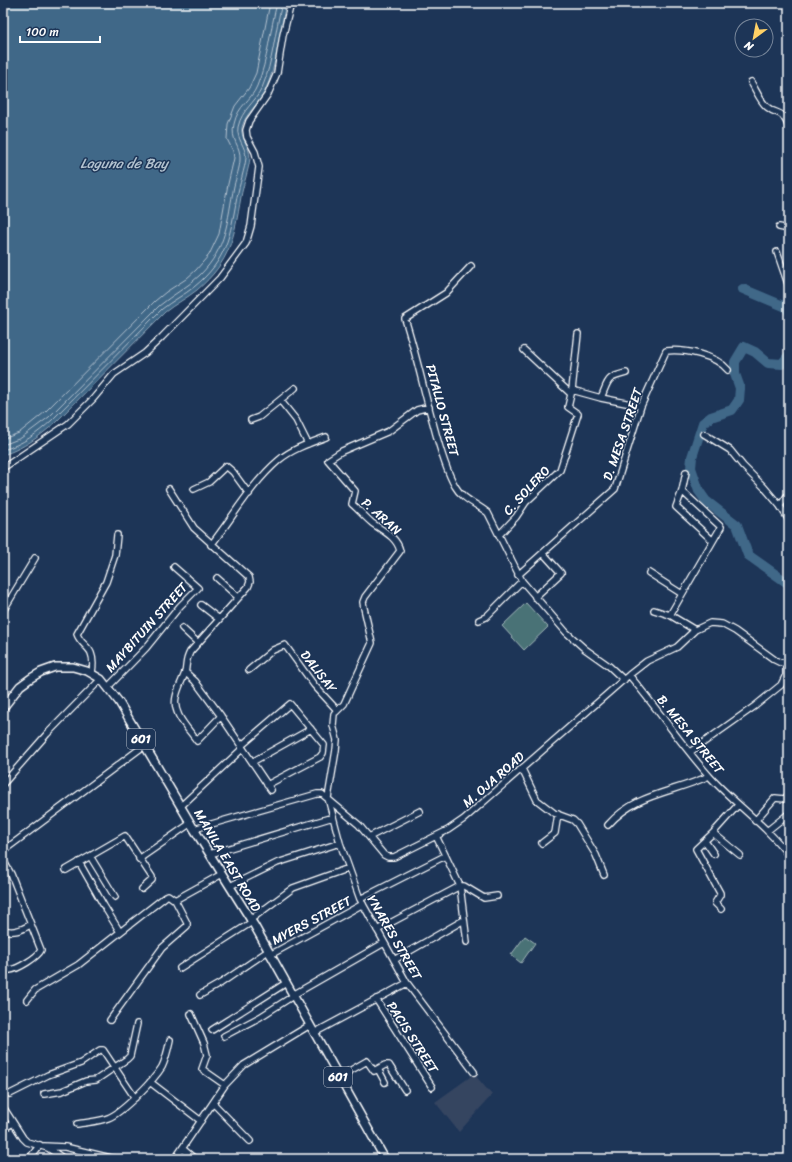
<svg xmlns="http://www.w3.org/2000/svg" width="792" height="1162" font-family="Sriracha,sans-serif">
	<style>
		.built { fill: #344461 }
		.grass { fill: #497276; stroke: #a4b8ba }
		.water { fill: #406788; stroke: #8ca4b8 }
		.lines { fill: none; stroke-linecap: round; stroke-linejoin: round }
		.shore { stroke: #b3c2cf; stroke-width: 1 }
		.river { stroke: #406788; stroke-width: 10 }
		.minor-casing { stroke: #fff; stroke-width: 8 }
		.major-casing { stroke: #fff; stroke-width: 10 }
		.minor { stroke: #1d3557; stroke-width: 5.5 }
		.major { stroke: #1d3557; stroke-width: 7 }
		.labels { text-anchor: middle; stroke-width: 3; stroke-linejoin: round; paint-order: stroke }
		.shield { fill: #1d3557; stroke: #bbc2cd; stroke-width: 1 }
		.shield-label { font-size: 12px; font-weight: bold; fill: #fff }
		.street-label { font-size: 13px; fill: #fff; stroke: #1d3557 }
		.water-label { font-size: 14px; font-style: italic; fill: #b3c2cf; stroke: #1d3557 }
	</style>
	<rect width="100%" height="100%" fill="#1d3557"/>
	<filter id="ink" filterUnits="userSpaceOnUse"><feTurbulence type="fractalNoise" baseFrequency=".025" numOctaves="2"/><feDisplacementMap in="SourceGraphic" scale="8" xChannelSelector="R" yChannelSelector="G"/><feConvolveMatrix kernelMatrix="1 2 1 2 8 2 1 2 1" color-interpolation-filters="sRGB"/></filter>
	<g filter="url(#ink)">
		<path class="built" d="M 474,1074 L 492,1095 L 459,1132 L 435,1102 Z"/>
		<path class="grass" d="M 526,603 L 548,627 L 524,650 L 502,626 Z
			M 525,936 L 535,943 L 521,963 L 511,955 Z"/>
		<path class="water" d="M 3,3 L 286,3 C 280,30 277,66 265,91 C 259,105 246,112 242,127 C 240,138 250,146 250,158 C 249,169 243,185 241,197 C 234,237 231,261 197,290 C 187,298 175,304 165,312 L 55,423 C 39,437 24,448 3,455 Z"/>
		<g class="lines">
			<path class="shore" d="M 3,439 L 19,433 L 45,412 L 155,301 L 166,292 L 186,279 L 196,270 L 209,255 L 219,234 L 228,184 L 234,158 L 233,151 L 227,139 L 228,124 L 235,106 L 249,88 L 256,73 L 270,3
				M 3,445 L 21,438 L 49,417 L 159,306 C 172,295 188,287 200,275 C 227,248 227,221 234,186 C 236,177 240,168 240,159 C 241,145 230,141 234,124 C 238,105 251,101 257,86 C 268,60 270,30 277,3
				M 3,450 C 23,444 37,434 52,420 L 162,309 C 172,301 184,295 194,287 C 227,260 230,236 237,197 C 239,186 245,168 246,158 C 246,146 236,139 238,127 C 242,109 255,103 262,88 C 273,62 275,31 282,3"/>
			<path class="river" d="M 743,289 L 786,307 L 789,312
				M 789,355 L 782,364 L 768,363 L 755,352 L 744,347 L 735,362 L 735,374 L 740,388 L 739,400 L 732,410 L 711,417 L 703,423 L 692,457 L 691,468 L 699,491 L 706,501 L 737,525 L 748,555 L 789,584"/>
			<defs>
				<path id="minor" d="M 751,82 C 756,90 760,101 767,107 C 779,117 781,107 789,128
					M 779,227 L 789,229
					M 777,252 L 789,287
					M 471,266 L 446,293 L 405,319 C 416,353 423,388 433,423 C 438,442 445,469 455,486 C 462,499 477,504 488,513 L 522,581 L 566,632 L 585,649 L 609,666 L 624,680
					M 524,350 L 571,394
					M 572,390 L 578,334
					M 601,398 L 641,406
					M 280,400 L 296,420 L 308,444
					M 251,420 L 259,417 L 295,388
					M 704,434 L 730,450 L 743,466 L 764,487 L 780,506 L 789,520
					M 3,468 L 68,424 L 93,399 L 114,374 L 145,353 L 162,337 L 220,278 L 246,243 L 251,226 L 259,167 L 255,152 L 247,137 L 246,130 L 249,121 L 268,94 L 277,73 L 283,35 L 291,3
					M 686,472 L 682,491 L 676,507 L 712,540
					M 169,489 L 194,528 L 249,577 L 250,582 L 248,587 L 190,652 C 185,661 187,665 185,673 C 182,681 178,688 176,697 C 172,714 188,728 197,741 L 221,716
					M 194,489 L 209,482 L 226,466 L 233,472 L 249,494
					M 780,506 L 789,493
					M 499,535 L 516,517 L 526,502 L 560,470 L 578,414 L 568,407 L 572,390 L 601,398 C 609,379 606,378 626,373
					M 211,545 C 233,517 252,483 279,460 C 292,449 310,443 326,437
					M 649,573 L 682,594
					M 518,575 L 615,489 L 641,406 L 666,351 C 684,349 716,355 728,370
					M 217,578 L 238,597
					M 535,597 L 561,573 L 543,553
					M 201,605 L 219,619
					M 654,610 L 670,615 L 695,630
					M 3,611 L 35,558
					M 670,615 L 721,527 L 682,491
					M 479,620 L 486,617 L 522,581
					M 182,628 L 198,643
					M 249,670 L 273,650 L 285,645 L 314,685 L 337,710 L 334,714 L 333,725 L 337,740 L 336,750 L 328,798 L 340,843 L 360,899 L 407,983 L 474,1072
					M 185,672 L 195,681 L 221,716 L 271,790
					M 92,673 C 93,667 94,660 91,653 C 88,646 80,643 77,634 L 106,582 L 115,555 L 117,535
					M 629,675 C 658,709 682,746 711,778 C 736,805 767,826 789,856
					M 108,687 L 146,648 L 180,606 L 198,588 L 174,567
					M 336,712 L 344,704 L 372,643 L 364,608 L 363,602 L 365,597 L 400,551 C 397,537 383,531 372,523 C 365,517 359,510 352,504 L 355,491 L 328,460 L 342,451 L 389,431 L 417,410 L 429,407
					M 241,746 L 290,704 L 324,745 L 323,753 L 320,757 L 267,785
					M 690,752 L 755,706 L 781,685 L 786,675 L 786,662
					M 252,762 L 311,729
					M 522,769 L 537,800 L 554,813 L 573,820 L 577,824 L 596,855 L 604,875
					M 3,784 L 47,734 L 101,679
					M 181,806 L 242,749
					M 755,821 L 775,798 L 785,799 L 789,794
					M 608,825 C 636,793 673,793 709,776
					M 194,829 L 317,794 L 322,794 L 359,825 L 384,855 L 388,857 L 394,857 L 448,830 L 464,819 L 629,675 L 647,661 L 677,647 L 695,630 L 710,623 L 722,624 L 735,631 L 775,660 L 781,663 L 789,661
					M 767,831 L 787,815 L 789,817
					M 713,833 L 740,855
					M 436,836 L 460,886 L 467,942
					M 369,837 L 420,811
					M 705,841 L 714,854
					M 542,843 L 555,833 L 558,814
					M 3,851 L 145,745
					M 210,854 L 333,817
					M 90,856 L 115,897
					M 139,859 L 191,823
					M 3,860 L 11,874 L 41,950 C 38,957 18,969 10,970 C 8,970 5,969 3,969
					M 79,862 L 104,906 L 120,932
					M 66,870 L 125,836 L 152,877 L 152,880 L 142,889
					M 230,886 L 277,863 L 340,843
					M 360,899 L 445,856
					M 721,909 L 715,903 L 720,895 L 720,893 L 696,849 L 713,833 L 738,805
					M 250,920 L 293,888 L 349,868
					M 3,930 C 14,933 21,930 30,925
					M 377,930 L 460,886 L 464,886 L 484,898 L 497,896
					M 270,955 L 363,904
					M 394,960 L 464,920
					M 180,968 L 252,922
					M 200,995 L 221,983 L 268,951
					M 293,995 L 384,943
					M 376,999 L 432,1087
					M 27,1000 L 35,990 L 78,965 L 165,897 L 168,895 L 175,900 L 222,874
					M 191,1014 L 204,1043 L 207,1055 L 202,1069 L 225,1085
					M 110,1020 L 162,948 L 187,926 L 187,923 L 175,900
					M 212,1030 L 286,983
					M 314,1033 L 407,983
					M 224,1036 L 260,1017 L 293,996
					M 378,1069 L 385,1082
					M 339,1077 L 367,1061 L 374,1071 L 385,1065 L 389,1065 L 405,1090
					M 150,1082 L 201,1121
					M 10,1094 L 48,1075 L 81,1063 L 100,1050 L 103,1050 L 135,1098
					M 44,1094 L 62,1091 L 86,1081 L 96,1080 L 127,1059 L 130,1056 L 137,1024
					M 213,1103 L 250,1141
					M 5,1110 L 23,1138 L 27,1142 L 48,1148 L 64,1159
					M 77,1124 C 87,1122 98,1122 108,1118 C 122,1113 154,1080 162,1067 C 166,1059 168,1049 170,1040
					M 3,1129 L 13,1123
					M 44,1146 L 65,1147 L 115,1159
					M 183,1149 L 195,1159
					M 29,1159 L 40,1145
					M 175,1159 L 225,1085 L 244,1065 L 310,1025"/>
				<path id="major" d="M 3,708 L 20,686 L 31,678 L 41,672 L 55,667 L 73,667 L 87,671 L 101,679 L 119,702 L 194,829 L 254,925 L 385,1159"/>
			</defs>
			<use href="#minor" class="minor-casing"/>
			<use href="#major" class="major-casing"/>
			<use href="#minor" class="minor"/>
			<use href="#major" class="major"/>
		</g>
	</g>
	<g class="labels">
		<g class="shield">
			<rect x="127" y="729" width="28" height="20" rx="3"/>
			<rect x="324" y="1067" width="28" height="20" rx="3"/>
		</g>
		<g class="shield-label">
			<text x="141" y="743">601</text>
			<text x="338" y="1081">601</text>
		</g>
		<g class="street-label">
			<text transform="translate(443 410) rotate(75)" y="5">PITALLO STREET</text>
			<text transform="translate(622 434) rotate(-71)" y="5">D. MESA STREET</text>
			<text transform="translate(526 490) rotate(-47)" y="5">C. SOLERO</text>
			<text transform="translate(382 516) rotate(42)" y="5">P. ARAN</text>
			<text transform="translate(146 627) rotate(-48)" y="5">MAYBITUIN STREET</text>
			<text transform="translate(319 671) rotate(52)" y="5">DALISAY</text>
			<text transform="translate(691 734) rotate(51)" y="5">B. MESA STREET</text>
			<text transform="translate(493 779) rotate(-41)" y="5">M. OJA ROAD</text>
			<text transform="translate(228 860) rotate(59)" y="5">MANILA EAST ROAD</text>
			<text transform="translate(311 920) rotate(-28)" y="5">MYERS STREET</text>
			<text transform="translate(395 937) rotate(60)" y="5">YNARES STREET</text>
			<text transform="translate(413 1037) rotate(57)" y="5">PACIS STREET</text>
		</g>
		<g class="water-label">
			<text x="124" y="168">Laguna de Bay</text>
		</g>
	</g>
	<rect width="792" height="1162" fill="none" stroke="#1d3557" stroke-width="16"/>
	<rect x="8" y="8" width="776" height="1146" fill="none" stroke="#fff" stroke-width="1.5" filter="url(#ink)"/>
	<g transform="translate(754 38) rotate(212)"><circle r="19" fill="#1d3557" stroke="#77869a"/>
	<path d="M0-3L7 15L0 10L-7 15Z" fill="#ffd166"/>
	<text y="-6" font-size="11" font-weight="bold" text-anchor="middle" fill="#ffffff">N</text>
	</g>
	<path d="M20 36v6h80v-6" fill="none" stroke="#ffffff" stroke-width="2"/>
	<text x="26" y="36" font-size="12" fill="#ffffff" stroke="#1d3557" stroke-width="3" paint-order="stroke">100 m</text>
</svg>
